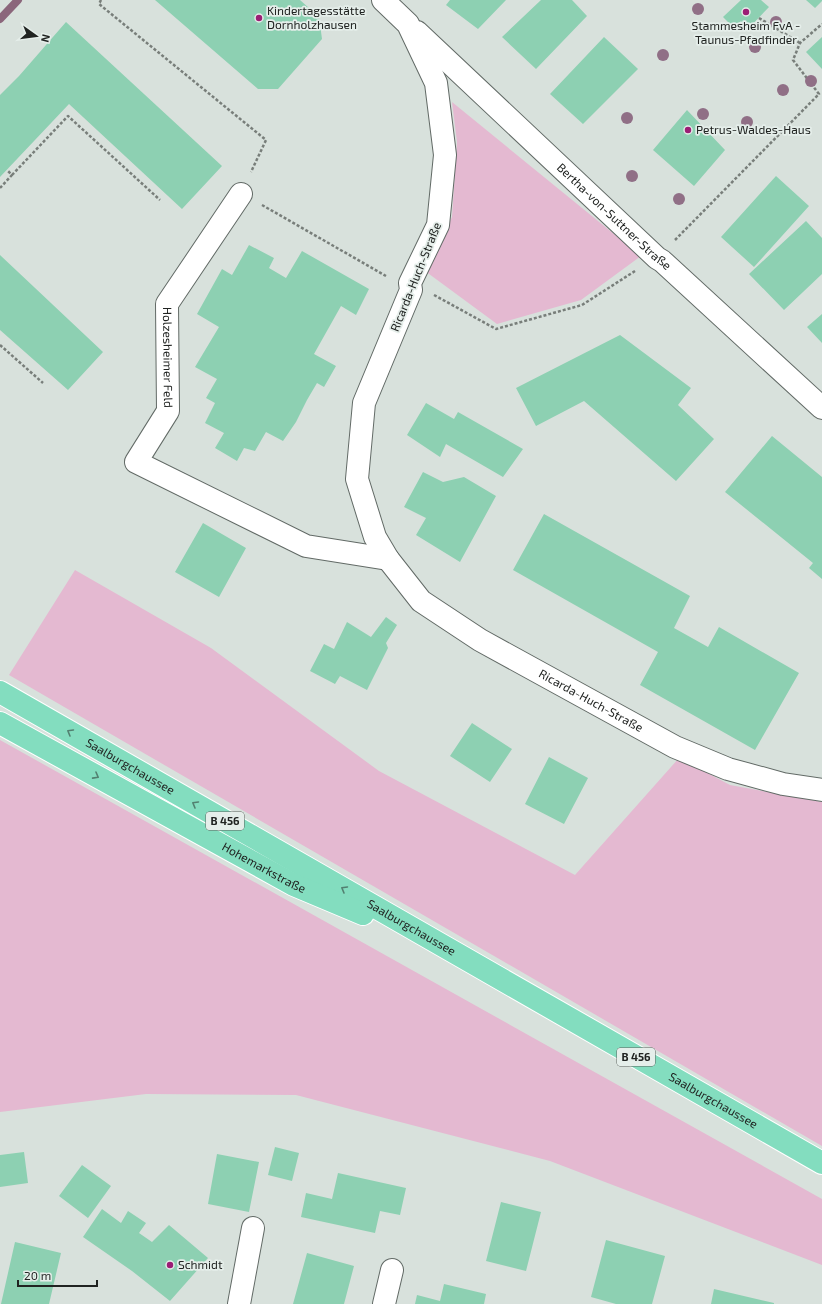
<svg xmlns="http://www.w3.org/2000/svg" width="822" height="1304" font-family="'Exo 2',sans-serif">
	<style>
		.green { fill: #e4b9d1 }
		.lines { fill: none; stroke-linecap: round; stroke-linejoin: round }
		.stream { stroke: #8b667b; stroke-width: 8 }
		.building { fill: #8dd0b2 }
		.minor-casing { stroke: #626a66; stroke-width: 24 }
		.major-casing { stroke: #fff; stroke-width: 24 }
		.path { stroke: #787e7a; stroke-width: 2.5; stroke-dasharray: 3 2; stroke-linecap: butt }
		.minor { stroke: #fff; stroke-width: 22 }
		.major { stroke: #83ddbf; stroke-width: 22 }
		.tree { fill: #906f86 }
		.oneway { stroke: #528070 }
		.poi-dot { fill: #9b1e75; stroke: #e5eeea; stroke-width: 1.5 }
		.labels { text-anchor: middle; stroke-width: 3.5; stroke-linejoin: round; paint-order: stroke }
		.shield { fill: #e5eeea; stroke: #5b605d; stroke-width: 1 }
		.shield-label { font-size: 11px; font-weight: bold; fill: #202321 }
		.poi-label { font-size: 12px; fill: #202321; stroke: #e5eeea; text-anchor: start }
		.street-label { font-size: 12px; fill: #202321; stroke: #e5eeea }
	</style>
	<rect width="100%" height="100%" fill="#d8e1dc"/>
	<path class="green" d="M 452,102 L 641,256 L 581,300 L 497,324 L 425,271 L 452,217 L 457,142 Z
		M 75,570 L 211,648 L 379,771 L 575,875 L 679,758 L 730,785 L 822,802 L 822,1146 L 9,675 Z
		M 0,740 L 822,1199 L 822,1265 L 550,1161 L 296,1095 L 146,1094 L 0,1112 Z"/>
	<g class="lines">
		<path class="stream" d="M 0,19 L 18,0"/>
	</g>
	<path class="building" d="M 155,0 L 300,0 L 319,17 L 322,39 L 278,89 L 258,89 Z
		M 450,0 L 506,0 L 478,29 L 446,5 Z
		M 541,0 L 572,0 L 587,16 L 536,69 L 502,37 Z
		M 741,0 L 761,0 L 769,7 L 748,29 L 741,21 L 734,28 L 723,17 Z
		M 806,0 L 822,0 L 822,1 L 815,8 Z
		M 66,22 L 222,166 L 182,209 L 69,104 L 0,177 L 0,95 L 19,76 Z
		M 604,37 L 638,69 L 583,124 L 550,94 Z
		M 822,37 L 822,69 L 806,52 Z
		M 687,110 L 725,150 L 694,186 L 653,150 Z
		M 776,176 L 809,206 L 754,267 L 721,237 Z
		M 806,221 L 822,238 L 822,274 L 784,310 L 749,274 Z
		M 249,245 L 274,258 L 269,268 L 286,278 L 302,251 L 369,289 L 356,315 L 341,306 L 314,354 L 336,366 L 324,387 L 317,383 L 307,400 L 296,422 L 283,441 L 266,432 L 255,451 L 244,448 L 237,461 L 215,448 L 224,433 L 205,423 L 215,403 L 206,398 L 217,379 L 195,367 L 219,327 L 197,314 L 222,269 L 232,275 Z
		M 0,255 L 103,352 L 68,390 L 0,330 Z
		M 822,314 L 822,343 L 807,327 Z
		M 620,335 L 691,388 L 678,405 L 714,439 L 676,481 L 584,401 L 536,426 L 516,388 Z
		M 426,403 L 454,419 L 458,412 L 523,449 L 503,477 L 446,444 L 440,457 L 407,435 Z
		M 772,436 L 822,477 L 822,579 L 809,568 L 813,563 L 725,492 Z
		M 423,472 L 443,482 L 464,477 L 496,496 L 460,562 L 416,535 L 426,518 L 404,507 Z
		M 544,514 L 690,596 L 674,628 L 708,647 L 719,627 L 799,673 L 755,750 L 640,685 L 658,652 L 513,570 Z
		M 203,523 L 246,548 L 219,597 L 175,572 Z
		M 386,617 L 397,625 L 386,643 L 388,648 L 367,690 L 340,676 L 335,684 L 310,671 L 324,644 L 334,649 L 347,622 L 371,637 Z
		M 472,723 L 512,749 L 490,782 L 450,756 Z
		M 549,757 L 588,778 L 564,824 L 525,804 Z
		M 275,1147 L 299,1153 L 292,1181 L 268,1175 Z
		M 24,1152 L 28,1183 L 0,1187 L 0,1155 Z
		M 217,1154 L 259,1162 L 249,1212 L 208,1204 Z
		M 82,1165 L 111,1186 L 88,1218 L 59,1196 Z
		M 338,1173 L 406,1188 L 400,1215 L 380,1211 L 375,1233 L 301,1217 L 306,1193 L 332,1199 Z
		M 501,1202 L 541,1212 L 526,1271 L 486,1261 Z
		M 102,1209 L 121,1223 L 128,1211 L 146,1223 L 139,1233 L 152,1242 L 169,1225 L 208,1258 L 170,1301 L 132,1271 L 83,1237 Z
		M 606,1240 L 665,1256 L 652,1304 L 616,1304 L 591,1297 Z
		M 15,1242 L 61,1253 L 49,1304 L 1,1304 Z
		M 307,1253 L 354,1266 L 344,1304 L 293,1304 Z
		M 444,1284 L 486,1294 L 484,1304 L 415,1304 L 417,1295 L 440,1301 Z
		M 714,1289 L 774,1303 L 774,1304 L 711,1304 Z"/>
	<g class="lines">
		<defs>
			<g id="minor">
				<path id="s1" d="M 383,0 L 408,24 L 436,83 L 445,155 L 438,225 L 410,283 L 411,290 L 364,403 L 357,479 L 375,537 L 388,559 L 421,601 L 480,640 L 675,747 L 728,769 L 783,784 L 822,790"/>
				<path id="s2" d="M 417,32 L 657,258 L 662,261 L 822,408"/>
				<path id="s3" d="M 241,194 L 167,304 L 168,411 L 136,462 L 306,546 L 388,559"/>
				<path d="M 239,1304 L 253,1228"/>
				<path d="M 384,1304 L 392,1270"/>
			</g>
			<g id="major">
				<path id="s4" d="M 0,692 L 822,1163"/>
				<path id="s5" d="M 0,723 L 294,885 L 363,914"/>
			</g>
		</defs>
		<use href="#minor" class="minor-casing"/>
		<use href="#major" class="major-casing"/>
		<path class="path" d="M 101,0 L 99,4 L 266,140 L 251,172
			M 759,18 L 800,43
			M 12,175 L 68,116 L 160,200
			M 0,188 L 12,175 L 7,170
			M 262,205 L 386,276
			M 675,240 L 819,94 L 793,60 L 800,43 L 822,24
			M 434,295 L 496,329 L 582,305 L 635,271
			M 0,345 L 43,383"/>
		<use href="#minor" class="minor"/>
		<use href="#major" class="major"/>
	</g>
	<g class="tree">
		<circle cx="698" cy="9" r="6"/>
		<circle cx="776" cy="22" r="6"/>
		<circle cx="755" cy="47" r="6"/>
		<circle cx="663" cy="55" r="6"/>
		<circle cx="811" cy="81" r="6"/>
		<circle cx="783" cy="90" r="6"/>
		<circle cx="703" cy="114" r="6"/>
		<circle cx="627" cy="118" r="6"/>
		<circle cx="747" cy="122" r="6"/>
		<circle cx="632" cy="176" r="6"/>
		<circle cx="679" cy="199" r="6"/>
	</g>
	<defs><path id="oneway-chevron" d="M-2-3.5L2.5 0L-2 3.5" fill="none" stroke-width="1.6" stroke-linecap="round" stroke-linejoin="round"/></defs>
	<g class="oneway">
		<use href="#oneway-chevron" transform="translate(70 732) rotate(-150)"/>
		<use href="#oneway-chevron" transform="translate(96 776) rotate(29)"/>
		<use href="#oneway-chevron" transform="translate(195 804) rotate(-150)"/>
		<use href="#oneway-chevron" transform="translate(344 889) rotate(-150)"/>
	</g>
	<g class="poi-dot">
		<circle cx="746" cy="12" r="4"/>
		<circle cx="259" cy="18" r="4"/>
		<circle cx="688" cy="130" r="4"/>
		<circle cx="170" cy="1265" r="4"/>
	</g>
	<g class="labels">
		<g class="shield">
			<rect x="206" y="812" width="38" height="18" rx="3"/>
			<rect x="617" y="1048" width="38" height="18" rx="3"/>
		</g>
		<g class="shield-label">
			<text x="225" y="825">B 456</text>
			<text x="636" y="1061">B 456</text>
		</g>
		<g class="poi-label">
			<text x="267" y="15">Kindertagesstätte<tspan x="267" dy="14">Dornholzhausen</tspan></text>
			<text x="746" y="30" text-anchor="middle">Stammesheim FvA -<tspan x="746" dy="14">Taunus-Pfadfinder</tspan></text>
			<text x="696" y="134">Petrus-Waldes-Haus</text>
			<text x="178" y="1269">Schmidt</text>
		</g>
		<g class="street-label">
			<text dy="4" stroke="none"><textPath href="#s2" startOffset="270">Bertha-von-Suttner-Straße</textPath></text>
			<text transform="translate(416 277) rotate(-68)" y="4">Ricarda-Huch-Straße</text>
			<text dy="4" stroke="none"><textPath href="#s3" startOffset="186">Holzesheimer Feld</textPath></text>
			<text dy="4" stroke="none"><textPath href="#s1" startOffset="850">Ricarda-Huch-Straße</textPath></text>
			<text dy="4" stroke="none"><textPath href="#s4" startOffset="150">Saalburgchaussee</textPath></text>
			<text dy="4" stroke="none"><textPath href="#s5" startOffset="301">Hohemarkstraße</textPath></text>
			<text dy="4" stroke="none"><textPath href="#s4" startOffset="474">Saalburgchaussee</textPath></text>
			<text dy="4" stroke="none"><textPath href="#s4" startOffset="822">Saalburgchaussee</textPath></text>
		</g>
	</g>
	<g transform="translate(36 36) rotate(104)" stroke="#e5eeea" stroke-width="3" paint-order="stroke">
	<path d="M0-3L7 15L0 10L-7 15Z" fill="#202321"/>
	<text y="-6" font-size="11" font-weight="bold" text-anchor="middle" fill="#202321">N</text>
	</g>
	<path d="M18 1280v6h79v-6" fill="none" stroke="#202321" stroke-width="2"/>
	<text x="24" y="1280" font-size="12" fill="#202321" stroke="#e5eeea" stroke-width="3" paint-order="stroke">20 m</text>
</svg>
